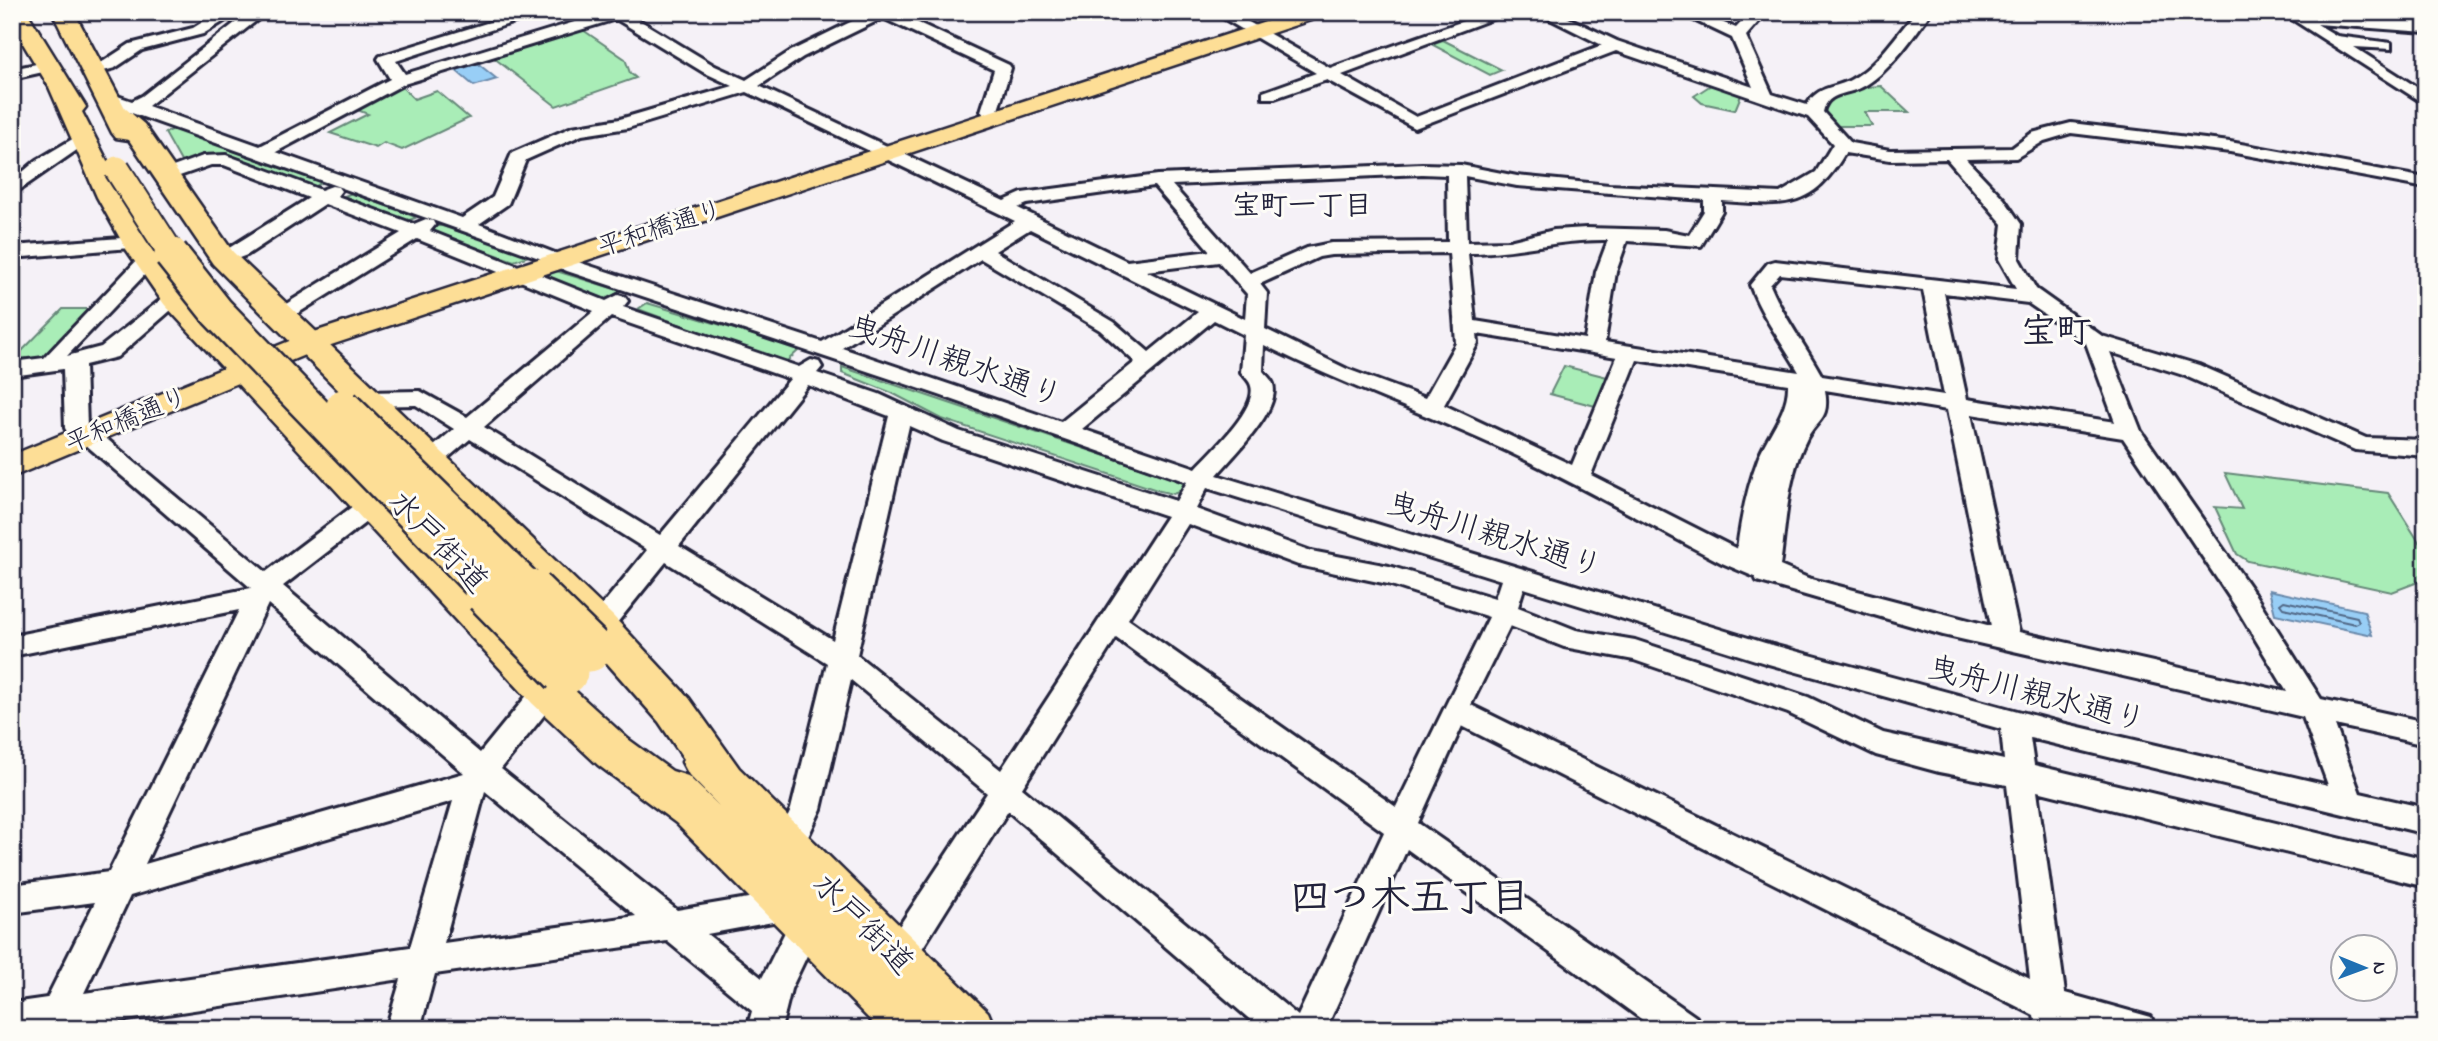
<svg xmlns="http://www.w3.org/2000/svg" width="2438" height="1041" font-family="'Indie Flower','Klee One',sans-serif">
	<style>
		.green { fill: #a9edb7; stroke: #668879; stroke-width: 2 }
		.water { fill: #98cef6; stroke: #6989ab; stroke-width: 2 }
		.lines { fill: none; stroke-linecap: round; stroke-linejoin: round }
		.shore { stroke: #516786; stroke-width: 2 }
		.minor-casing { stroke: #22223b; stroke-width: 6 }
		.major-casing { stroke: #22223b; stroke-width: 5 }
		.highway-casing { stroke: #22223b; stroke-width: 5 }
		.minor { fill: #fdfcf7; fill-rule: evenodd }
		.major { fill: #fdde96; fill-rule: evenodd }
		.highway { fill: #fdde96; fill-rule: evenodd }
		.highway-bridge-far2-casing { stroke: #22223b; stroke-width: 29; stroke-linecap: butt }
		.highway-bridge-far1-casing { stroke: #22223b; stroke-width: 38; stroke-linecap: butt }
		.highway-bridge-casing { stroke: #22223b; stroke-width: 50; stroke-linecap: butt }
		.highway-bridge-far2 { stroke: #fdde96; stroke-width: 25 }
		.highway-bridge-far1 { stroke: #fdde96; stroke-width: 33 }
		.highway-bridge { stroke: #fdde96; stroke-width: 45 }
		.labels { text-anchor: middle; stroke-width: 6; stroke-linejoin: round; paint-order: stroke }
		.far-street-label { font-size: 26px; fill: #22223b; stroke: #fdfcf7 }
		.far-neighbourhood-label { font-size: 28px; font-weight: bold; fill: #22223b; stroke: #fdfcf7 }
		.street-label { font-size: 32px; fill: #22223b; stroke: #fdfcf7 }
		.quarter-label { font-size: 35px; font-weight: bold; fill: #22223b; stroke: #fdfcf7 }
		.near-neighbourhood-label { font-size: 40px; font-weight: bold; fill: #22223b; stroke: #fdfcf7 }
	</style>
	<rect width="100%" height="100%" fill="#f5f1f7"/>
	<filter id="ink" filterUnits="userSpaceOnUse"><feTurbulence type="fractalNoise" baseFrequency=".0143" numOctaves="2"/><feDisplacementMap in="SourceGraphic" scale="14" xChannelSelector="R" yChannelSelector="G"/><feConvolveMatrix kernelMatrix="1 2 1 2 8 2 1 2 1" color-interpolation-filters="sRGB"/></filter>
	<g filter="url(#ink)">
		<path class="green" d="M 583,30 L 625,59 L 630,73 L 636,78 L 556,106 L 494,58 Z
			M 1443,40 L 1502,70 L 1490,75 L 1431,44 Z
			M 1714,83 L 1742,93 L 1735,110 L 1702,103 L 1694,96 Z
			M 399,84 L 414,99 L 437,91 L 469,118 L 402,150 L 384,143 L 376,148 L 330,133 L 368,114 L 355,109 Z
			M 1881,86 L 1909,112 L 1865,112 L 1872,126 L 1835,126 L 1822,111 C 1833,89 1858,87 1881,86 Z
			M 178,127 L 325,180 L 313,188 L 229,157 L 210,155 L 183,165 L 165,133 Z
			M 352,193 L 413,216 L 415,218 L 404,222 L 344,196 Z
			M 435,226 L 442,226 L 532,255 L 514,261 L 432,232 L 430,231 Z
			M 553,270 L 615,289 L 620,291 L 606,300 L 600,300 L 538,277 Z
			M 647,303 L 795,347 L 799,350 L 786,362 L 778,361 L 638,309 Z
			M 63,309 L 96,309 L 44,364 L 12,366 L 12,361 Z
			M 1564,366 L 1611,378 L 1599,407 L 1550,394 Z
			M 842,367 L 1169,477 L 1183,483 L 1184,490 L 1173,494 L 1160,491 L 942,419 L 892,393 L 842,373 Z
			M 2225,473 L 2388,493 L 2426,553 L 2426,579 L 2392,592 L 2248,561 L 2237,554 L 2215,507 L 2242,509 Z"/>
		<path class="water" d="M 476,62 L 497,79 L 474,86 L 454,69 Z
			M 2269,590 L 2364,611 L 2372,635 L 2275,614 Z"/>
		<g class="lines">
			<path class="shore" d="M 2284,601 L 2357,617 L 2359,622 L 2355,624 L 2283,608 L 2280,604 Z"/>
			<defs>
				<path id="minor" d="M 277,12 L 261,17 L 148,106 L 260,146 L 390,79 L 378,59 L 380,56 L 522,12 L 545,12 L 396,61 L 405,74 L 607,12 L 626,12 L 715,66 L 746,80 L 791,51 L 871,12 L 895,12 L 1009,65 L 1011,68 L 998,110 L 1003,117 L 1001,121 L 989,121 L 981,111 L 994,70 L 883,18 L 803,57 L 759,86 L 1004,201 L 1022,193 L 1158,175 L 1422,164 L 1461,165 L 1517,176 L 1609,185 L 1780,193 L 1816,172 L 1833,144 L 1808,117 L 1616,51 L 1415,128 L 1327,80 L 1275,98 L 1263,98 L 1263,92 L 1316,73 L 1213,12 L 1231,12 L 1330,68 L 1489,12 L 1511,12 L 1342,75 L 1416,117 L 1602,45 L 1536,12 L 1556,12 L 1617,41 L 1753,87 L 1732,38 L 1677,12 L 1697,12 L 1736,28 L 1751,12 L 1767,12 L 1746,36 L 1772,94 L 1807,105 C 1818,85 1835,89 1852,79 C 1878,65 1897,34 1916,12 L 1931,12 C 1914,36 1891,70 1866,85 C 1849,96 1828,90 1823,112 L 1851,143 L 1890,150 L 2012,148 L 2032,133 L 2071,123 L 2230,142 L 2426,178 L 2426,188 L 2230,152 L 2071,133 L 2044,141 L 2016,158 L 1966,159 L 2004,199 L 2021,224 L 2019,259 L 2036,289 L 2102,336 L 2199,365 L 2366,438 L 2426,440 L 2426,456 L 2355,450 L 2183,375 L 2110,352 L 2141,431 L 2254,593 L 2321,699 L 2426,722 L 2426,745 L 2335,725 L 2360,793 L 2426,808 L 2426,834 L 2030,738 L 2034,765 L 2426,859 L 2426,887 L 2037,791 L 2065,993 L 2151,1017 L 2156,1029 L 2036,1029 L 2034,1015 L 1462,726 L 1418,823 L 1696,1017 L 1701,1029 L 1655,1029 L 1407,849 L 1326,1029 L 1261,1029 L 1008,811 L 910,968 L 898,972 L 886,968 L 882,957 L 886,946 L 987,793 L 851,680 L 821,809 L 799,856 L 788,860 L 777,856 L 773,847 L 791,809 L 827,663 L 666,562 L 608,634 L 599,637 L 590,634 L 586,627 L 590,620 L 647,550 L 470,439 L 437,467 L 421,467 L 417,462 L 421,457 L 454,429 L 416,405 L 365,406 L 357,404 L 354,399 L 357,394 L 365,392 L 420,391 L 467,417 L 594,311 L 417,239 L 287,320 L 273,320 L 270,316 L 273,312 L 401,233 L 325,204 L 247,255 L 223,264 L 213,258 L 309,198 L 224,165 L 211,165 L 168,180 L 159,175 L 162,171 L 203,156 L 226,155 L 321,190 L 332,186 L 338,187 L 341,191 L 337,196 L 414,224 L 426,219 L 433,221 L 435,225 L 430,231 L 606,301 L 618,295 L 625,297 L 628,301 L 623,307 L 799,367 L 811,360 L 819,362 L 822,367 L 817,373 L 879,394 L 959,431 L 1176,501 L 1187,482 L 939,395 L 567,271 L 539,258 L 126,111 L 98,97 L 106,92 L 132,101 L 142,96 L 240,19 L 226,20 L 203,34 L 142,50 L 115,68 L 92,74 L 84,69 L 104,61 L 130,44 L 193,28 L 217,13 ZM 616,19 L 703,72 L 733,86 L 620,119 L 572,127 L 512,153 L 493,197 L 462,218 L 276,152 L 404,84 ZM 747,92 L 1015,221 L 822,342 L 581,263 L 479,224 L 508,204 L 526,160 L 582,135 L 628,128 ZM 1845,153 L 1890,160 L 1947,159 L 2003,224 L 1999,259 L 2016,289 L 1775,261 L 1768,263 L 1750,285 C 1762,317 1782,342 1799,372 L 1605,342 L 1616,272 L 1627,241 L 1701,246 L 1722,211 L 1722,201 C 1783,205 1811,211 1845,153 ZM 1422,174 L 1447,175 L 1448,242 L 1331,243 L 1307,248 L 1250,273 L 1172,185 ZM 1465,176 L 1517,186 L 1704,200 L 1704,211 L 1689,235 L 1664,230 L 1586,228 L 1554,230 L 1509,241 L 1467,242 ZM 1154,186 L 1210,251 L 1127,261 L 1018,208 L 1027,204 ZM 1030,229 L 1198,312 L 1149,352 L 1114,322 L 995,251 ZM 1608,240 L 1596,272 L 1585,339 L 1475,321 L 1468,253 C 1517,253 1558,239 1608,240 ZM 1449,253 L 1456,343 L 1425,398 L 1347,369 L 1265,329 L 1267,293 L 1260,284 L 1319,257 L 1331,255 ZM 981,259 L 1100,330 L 1135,362 L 1061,422 L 842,348 ZM 1219,262 L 1247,294 L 1245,319 L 1146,271 ZM 1780,274 L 1923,290 L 1944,395 L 1822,376 C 1805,345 1784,318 1770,285 ZM 1944,293 L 2028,303 L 2086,343 L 2115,422 L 1967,399 ZM 611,317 L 790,379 L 660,535 L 484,427 ZM 1214,320 L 1244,335 L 1241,372 C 1244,376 1250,381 1251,386 C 1258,408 1211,452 1196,468 L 1082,429 ZM 1477,334 L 1617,357 L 1572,465 L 1444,405 L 1478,343 ZM 1264,345 C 1344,385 1428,414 1509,452 C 1581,486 1651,526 1722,563 L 1755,577 L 1757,581 L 1943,635 L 2303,717 L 2328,785 L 2062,723 L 1765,643 L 1217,475 C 1233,456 1281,410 1273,384 C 1272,380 1266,375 1263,371 ZM 1637,360 L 1788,384 C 1789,411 1767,435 1758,459 C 1747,488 1741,518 1737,549 L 1591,475 ZM 808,385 L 889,416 L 833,640 L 679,546 ZM 1825,390 L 1947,410 L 1991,626 L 1808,578 L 1780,566 C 1786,525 1787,476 1807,438 C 1818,418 1830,420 1825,390 ZM 1971,414 L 2123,438 L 2236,607 L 2287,692 L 2019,632 ZM 909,426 L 943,441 L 1167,516 L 1001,770 L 857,655 ZM 1207,488 L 1501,580 L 1495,598 L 1389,566 L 1311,551 L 1196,509 ZM 1188,524 L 1298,565 L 1388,584 L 1489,617 L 1396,807 L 1128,619 ZM 1524,588 L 1765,663 L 2001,729 L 2004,760 L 1883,733 L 1808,697 L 1635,640 L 1576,630 L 1518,607 ZM 1510,626 L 1564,647 L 1634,660 L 1788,713 L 1876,755 L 1939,772 L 2007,785 L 2030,979 L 1471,705 ZM 1116,638 L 1384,832 L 1298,1016 L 1022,788 Z
					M 2281,12 L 2426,22 L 2426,32 L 2317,24 L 2337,36 L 2391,43 L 2391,49 L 2354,47 L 2426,93 L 2426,105 Z
					M 46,62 L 52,64 L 52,70 L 12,79 L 12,69 Z
					M 81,134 L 90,139 L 87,143 L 12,195 L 12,181 L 37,160 Z
					M 135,237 L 145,243 L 142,247 L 12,258 L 12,246 Z
					M 147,255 L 154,257 L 157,261 L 154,265 L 67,356 L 101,347 L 168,294 L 182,294 L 185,298 L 117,357 L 85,365 L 87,428 L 96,430 L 266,572 L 361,500 L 379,500 L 382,506 L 379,512 L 283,586 L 480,753 L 537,683 L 547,680 L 557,683 L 561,691 L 557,699 L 501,769 L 677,910 L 789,891 L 800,895 L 805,905 L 803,909 L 818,912 L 823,922 L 791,989 L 781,1029 L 747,1029 L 752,1011 L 667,941 L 435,974 L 420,1029 L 386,1029 L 401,979 L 67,1029 L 12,1029 L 12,1003 L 47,998 L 95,902 L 12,913 L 12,885 L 109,872 L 239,610 L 12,656 L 12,636 L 251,588 L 85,444 L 73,443 L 65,428 L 63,369 L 12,376 L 12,362 L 44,358 L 140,257 ZM 268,604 L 464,773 L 145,864 ZM 485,791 L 636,916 L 444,943 ZM 453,801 L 410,947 L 84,993 L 130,896 ZM 792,918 L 762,978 L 707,934 L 789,919 Z"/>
				<path id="major" d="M 1296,12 L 1325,12 L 1323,16 L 319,349 L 12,477 L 12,455 L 299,337 Z"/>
				<path id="highway" d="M 12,12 L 27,12 L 86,107 L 82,112 L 139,223 L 186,292 L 562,679 L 628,739 L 672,771 L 688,776 L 719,806 L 689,775 L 682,762 L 684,759 L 659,722 L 585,638 L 213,264 L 129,140 L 116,138 L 112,133 L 52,12 L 74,12 L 125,108 L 144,124 L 233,252 L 613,616 L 689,698 L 739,768 L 988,1012 L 995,1029 L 879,1029 L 676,823 L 598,765 L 532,703 L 164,304 L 126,249 L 97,197 L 49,87 L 12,25 Z"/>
			</defs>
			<use href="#minor" class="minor-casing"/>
			<use href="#major" class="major-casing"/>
			<use href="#highway" class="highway-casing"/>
			<use href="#minor" class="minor"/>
			<use href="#major" class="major"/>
			<use href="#highway" class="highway"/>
			<defs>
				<path id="highway-bridge-far2" d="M 117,169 L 173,256"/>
				<path id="highway-bridge-far1" d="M 171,254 L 217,312 L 489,593
					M 343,406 L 533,593"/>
				<path id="highway-bridge" d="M 487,592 L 565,672
					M 531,592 L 589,649"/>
			</defs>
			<use href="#highway-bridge-far2" class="highway-bridge-far2-casing"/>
			<use href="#highway-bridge-far1" class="highway-bridge-far1-casing"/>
			<use href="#highway-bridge" class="highway-bridge-casing"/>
			<use href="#highway-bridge-far2" class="highway-bridge-far2"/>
			<use href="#highway-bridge-far1" class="highway-bridge-far1"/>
			<use href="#highway-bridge" class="highway-bridge"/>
		</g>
	</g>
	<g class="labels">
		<g class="far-street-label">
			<text transform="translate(660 227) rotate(-18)" y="9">平和橋通り</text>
			<text transform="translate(126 419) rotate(-23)" y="9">平和橋通り</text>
		</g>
		<g class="far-neighbourhood-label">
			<text x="1302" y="214">宝町一丁目</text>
		</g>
		<g class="street-label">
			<text transform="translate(956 360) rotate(19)" y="11">曳舟川親水通り</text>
			<text transform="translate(1495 534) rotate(17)" y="11">曳舟川親水通り</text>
			<text transform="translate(439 541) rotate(46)" y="11">水戸街道</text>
			<text transform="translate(2037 693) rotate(14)" y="11">曳舟川親水通り</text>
			<text transform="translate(864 923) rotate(45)" y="11">水戸街道</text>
		</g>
		<g class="quarter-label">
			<text x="2056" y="342">宝町</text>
		</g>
		<g class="near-neighbourhood-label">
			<text x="1410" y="910">四つ木五丁目</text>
		</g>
	</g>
	<rect width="2438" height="1041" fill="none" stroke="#fdfcf7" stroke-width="42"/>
	<rect x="21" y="21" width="2396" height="999" fill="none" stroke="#22223b" stroke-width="2.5" filter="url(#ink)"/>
	<g transform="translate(2364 968) rotate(91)"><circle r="33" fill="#fdfcf7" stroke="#a5a5ac" stroke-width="2"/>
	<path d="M0-5L12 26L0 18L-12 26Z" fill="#1f6fb2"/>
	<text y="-10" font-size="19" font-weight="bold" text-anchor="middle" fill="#22223b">N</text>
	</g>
</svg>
